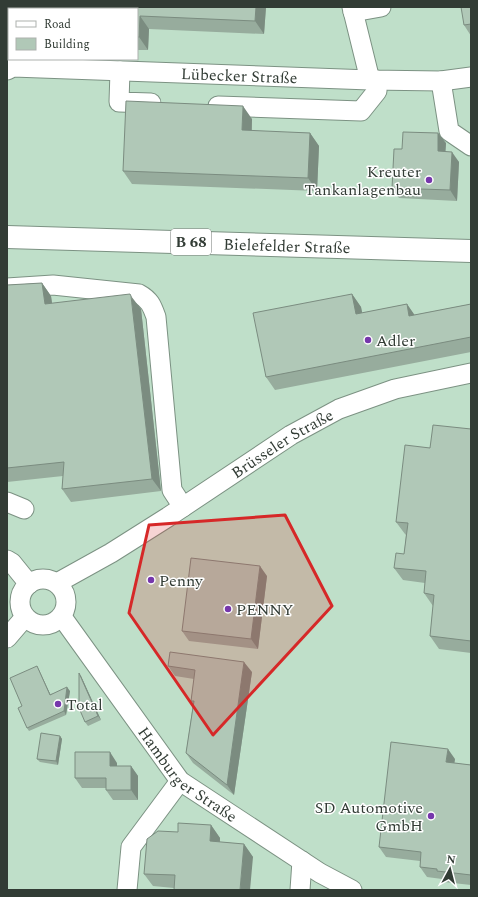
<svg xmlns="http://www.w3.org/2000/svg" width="478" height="897" font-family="Spectral,serif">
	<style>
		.built { fill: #bfdfc9; fill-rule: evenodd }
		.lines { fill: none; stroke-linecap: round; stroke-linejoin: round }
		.minor-casing { stroke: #7c9283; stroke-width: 21 }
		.major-casing { stroke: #7c9283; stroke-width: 24 }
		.minor { stroke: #fff; stroke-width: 19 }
		.major { stroke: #fff; stroke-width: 22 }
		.wall { fill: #97ac9d }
		.shaded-wall { fill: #7b8c80 }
		.building { fill: #b0c8b7; stroke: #7b8c80 }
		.marked { fill: #d62828; fill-opacity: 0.2; stroke: #d62828; stroke-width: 3; stroke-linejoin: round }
		.poi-dot { fill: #7637ac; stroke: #fff; stroke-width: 1.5 }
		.labels { text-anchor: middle; stroke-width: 3; stroke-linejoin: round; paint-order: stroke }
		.shield { fill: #fff; stroke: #707672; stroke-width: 1 }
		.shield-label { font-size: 15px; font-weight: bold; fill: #323c35 }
		.street-label { font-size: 16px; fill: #323c35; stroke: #fff }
		.poi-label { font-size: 16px; fill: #323c35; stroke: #fff; text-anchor: start }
	</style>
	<rect width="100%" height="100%" fill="#d1e9d8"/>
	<path class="built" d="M 7,7 L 471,7 L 471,890 L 7,890 ZM 9,9 L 137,9 L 137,59 L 9,59 Z"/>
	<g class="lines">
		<defs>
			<g id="minor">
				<path d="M 352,7 L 370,80"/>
				<path d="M 353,12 L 381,7"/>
				<path id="s1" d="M 7,70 L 13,67 L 370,80 L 441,81 L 471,77"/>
				<path d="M 120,71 L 119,102 L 151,103"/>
				<path d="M 441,81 L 449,131 L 471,146"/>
				<path d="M 218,106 L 361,111 L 377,91 L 377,80"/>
				<path d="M 7,288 L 53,285 L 139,294 C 150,300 152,306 156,317 L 172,490 L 183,507"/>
				<path d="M 7,502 L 24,509"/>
				<path d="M 7,560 L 12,563 L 29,584"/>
				<circle cx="43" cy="602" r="23"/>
				<path id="s2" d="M 57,583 L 111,553 L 168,517 L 291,435 L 339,409 L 395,389 L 471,373"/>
				<path id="s3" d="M 62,617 L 180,781 L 320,873 L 352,890"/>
				<path d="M 7,638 L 25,617"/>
				<path d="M 127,890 L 131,847 L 180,781"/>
				<path d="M 300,890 L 302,861"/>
			</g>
			<g id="major">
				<path id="s4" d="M 7,237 L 471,251"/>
			</g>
		</defs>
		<use href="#minor" class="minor-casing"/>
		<use href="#major" class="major-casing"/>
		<use href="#minor" class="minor"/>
		<use href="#major" class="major"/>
	</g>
	<path class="wall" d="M 266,7 L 264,34 L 149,29 L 148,50 L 137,50 L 137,9 Z
		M 471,7 L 471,36 L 464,25 Z
		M 252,119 L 252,131 L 310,133 L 319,146 L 317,191 L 132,184 L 123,171 Z
		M 446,143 L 445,151 L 459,162 L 457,201 L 399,198 L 392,188 L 402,149 Z
		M 42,283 L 51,296 L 52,304 L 141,309 L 161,491 L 71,502 L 62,489 L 63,476 L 7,482 L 7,285 Z
		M 352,294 L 361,307 L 362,313 L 407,304 L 414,315 L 471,304 L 471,352 L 275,390 L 266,377 Z
		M 471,429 L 471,653 L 439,649 L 430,636 L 433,606 L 424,593 L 425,583 L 403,580 L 394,568 L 404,554 L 406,535 L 405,534 L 396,522 L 430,448 Z
		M 267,576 L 258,649 L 189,641 L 182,631 Z
		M 37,666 L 39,670 L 50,694 L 70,691 L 66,715 L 29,731 L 27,728 L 22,706 Z
		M 168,666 L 252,672 L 234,795 L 193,763 L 186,753 L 193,704 L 191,701 L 194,679 L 175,676 Z
		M 81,676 L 101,720 L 88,726 L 85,722 Z
		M 60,736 L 62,739 L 58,765 L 40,762 L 37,759 Z
		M 455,759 L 454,763 L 471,765 L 471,885 L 444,882 L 442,879 L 427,877 L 420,867 L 420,861 L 386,857 L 379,847 Z
		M 117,763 L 117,766 L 131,766 L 138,776 L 138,800 L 113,800 L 106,790 L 106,788 L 82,788 L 75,778 Z
		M 211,825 L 220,838 L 220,842 L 244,844 L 253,857 L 174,888 L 153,886 L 144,874 L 178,832 Z"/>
	<path class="shaded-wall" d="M 76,7 L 81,7 L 81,9 L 77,9 Z
		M 256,7 L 266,7 L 264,34 L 255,21 Z
		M 140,16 L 149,29 L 148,50 L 139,37 Z
		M 243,106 L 252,119 L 251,143 L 242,130 Z
		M 310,133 L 319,146 L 317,191 L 308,178 Z
		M 438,133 L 446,143 L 445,161 L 438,151 Z
		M 452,152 L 459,162 L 457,201 L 450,190 Z
		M 42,283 L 51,296 L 54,317 L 45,304 Z
		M 352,294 L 361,307 L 365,327 L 356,314 Z
		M 131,296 L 141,309 L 161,491 L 152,479 Z
		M 407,304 L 416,317 L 409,316 Z
		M 260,566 L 267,576 L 258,649 L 251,639 Z
		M 244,662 L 252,672 L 234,795 L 227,785 Z
		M 37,666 L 39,670 L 52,698 L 50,695 Z
		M 79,673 L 81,676 L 101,720 L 98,716 Z
		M 67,687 L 70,691 L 66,715 L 64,711 Z
		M 60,736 L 62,739 L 58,765 L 56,761 Z
		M 448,749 L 455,759 L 453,772 L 446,762 Z
		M 110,752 L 117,763 L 117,776 L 110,766 Z
		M 131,766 L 138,776 L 138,800 L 131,790 Z
		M 211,825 L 220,838 L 219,854 L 210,841 Z
		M 244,844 L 253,857 L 250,890 L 240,890 Z"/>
	<path class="building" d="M 7,7 L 76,7 L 77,9 L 9,9 L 9,16 L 7,11 Z
		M 112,7 L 256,7 L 255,21 L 140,16 L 139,37 L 137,37 L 137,9 L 112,9 Z
		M 461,7 L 471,7 L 471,24 L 464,25 Z
		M 126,101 L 243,106 L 242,130 L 310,133 L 308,178 L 123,171 Z
		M 403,132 L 438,133 L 438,151 L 452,152 L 450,190 L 392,188 L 394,149 L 402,149 Z
		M 42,283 L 45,304 L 130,294 L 131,296 L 152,479 L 62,489 L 64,462 L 7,468 L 7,285 Z
		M 352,294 L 356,314 L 407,304 L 409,316 L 471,304 L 471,337 L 266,377 L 253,313 Z
		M 433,425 L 471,429 L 471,641 L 430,636 L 434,595 L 424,593 L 426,571 L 394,568 L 396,553 L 404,554 L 408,523 L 396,522 L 405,445 L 430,448 Z
		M 191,558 L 260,566 L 251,639 L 182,631 Z
		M 170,652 L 244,662 L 227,785 L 186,753 L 194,701 L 191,701 L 195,670 L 168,666 Z
		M 37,666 L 50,695 L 67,687 L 64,711 L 27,728 L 18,708 L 22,706 L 10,678 Z
		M 79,673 L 98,716 L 85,722 L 79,708 Z
		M 41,733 L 60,736 L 56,761 L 37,759 Z
		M 391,742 L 448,749 L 446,762 L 471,765 L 471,875 L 437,871 L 437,869 L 420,867 L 421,852 L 379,847 Z
		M 75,752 L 110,752 L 110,766 L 131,766 L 131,790 L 106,790 L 106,778 L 75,778 Z
		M 178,823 L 211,825 L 210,841 L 244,844 L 240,890 L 174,890 L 175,875 L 144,874 L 147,839 L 158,831 L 178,832 Z"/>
	<path class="marked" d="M 285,515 L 332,606 L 213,735 L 129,613 L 149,525 Z"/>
	<g class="poi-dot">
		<circle cx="429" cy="180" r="4"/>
		<circle cx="368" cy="340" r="4"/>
		<circle cx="151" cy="580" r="4"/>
		<circle cx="228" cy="609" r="4"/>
		<circle cx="58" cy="704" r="4"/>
		<circle cx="431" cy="816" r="4"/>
	</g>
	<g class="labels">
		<rect class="shield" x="171" y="229" width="40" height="26" rx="3"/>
		<g class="shield-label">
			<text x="191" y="247">B 68</text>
		</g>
		<g class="street-label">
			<text dy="6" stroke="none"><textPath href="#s1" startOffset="233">Lübecker Straße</textPath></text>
			<text dy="6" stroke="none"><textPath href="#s4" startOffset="280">Bielefelder Straße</textPath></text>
			<text dy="6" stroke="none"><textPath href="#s2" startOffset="265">Brüsseler Straße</textPath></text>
			<text dy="6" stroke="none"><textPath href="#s3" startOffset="203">Hamburger Straße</textPath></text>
		</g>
		<g class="poi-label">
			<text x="421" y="177" text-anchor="end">Kreuter<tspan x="421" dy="18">Tankanlagenbau</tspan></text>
			<text x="376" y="346">Adler</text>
			<text x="159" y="586">Penny</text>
			<text x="236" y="615">PENNY</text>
			<text x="66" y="710">Total</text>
			<text x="423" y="813" text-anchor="end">SD Automotive<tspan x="423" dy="18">GmbH</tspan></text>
		</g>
	</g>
	<rect width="478" height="897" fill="none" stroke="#323c35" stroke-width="16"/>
	<rect x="8" y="8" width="130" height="52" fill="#ffffff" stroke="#adb1ae"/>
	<rect x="16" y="21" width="20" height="6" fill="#ffffff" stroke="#adb1ae"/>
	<text x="44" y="28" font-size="12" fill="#323c35">Road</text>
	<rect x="16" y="38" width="20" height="12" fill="#b0c8b7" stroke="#adb1ae"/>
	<text x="44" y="48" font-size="12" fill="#323c35">Building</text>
	<g transform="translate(450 869) rotate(7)" stroke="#ffffff" stroke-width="3" paint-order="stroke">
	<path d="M0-3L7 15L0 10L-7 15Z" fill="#323c35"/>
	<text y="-6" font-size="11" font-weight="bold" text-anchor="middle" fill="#323c35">N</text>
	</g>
</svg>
